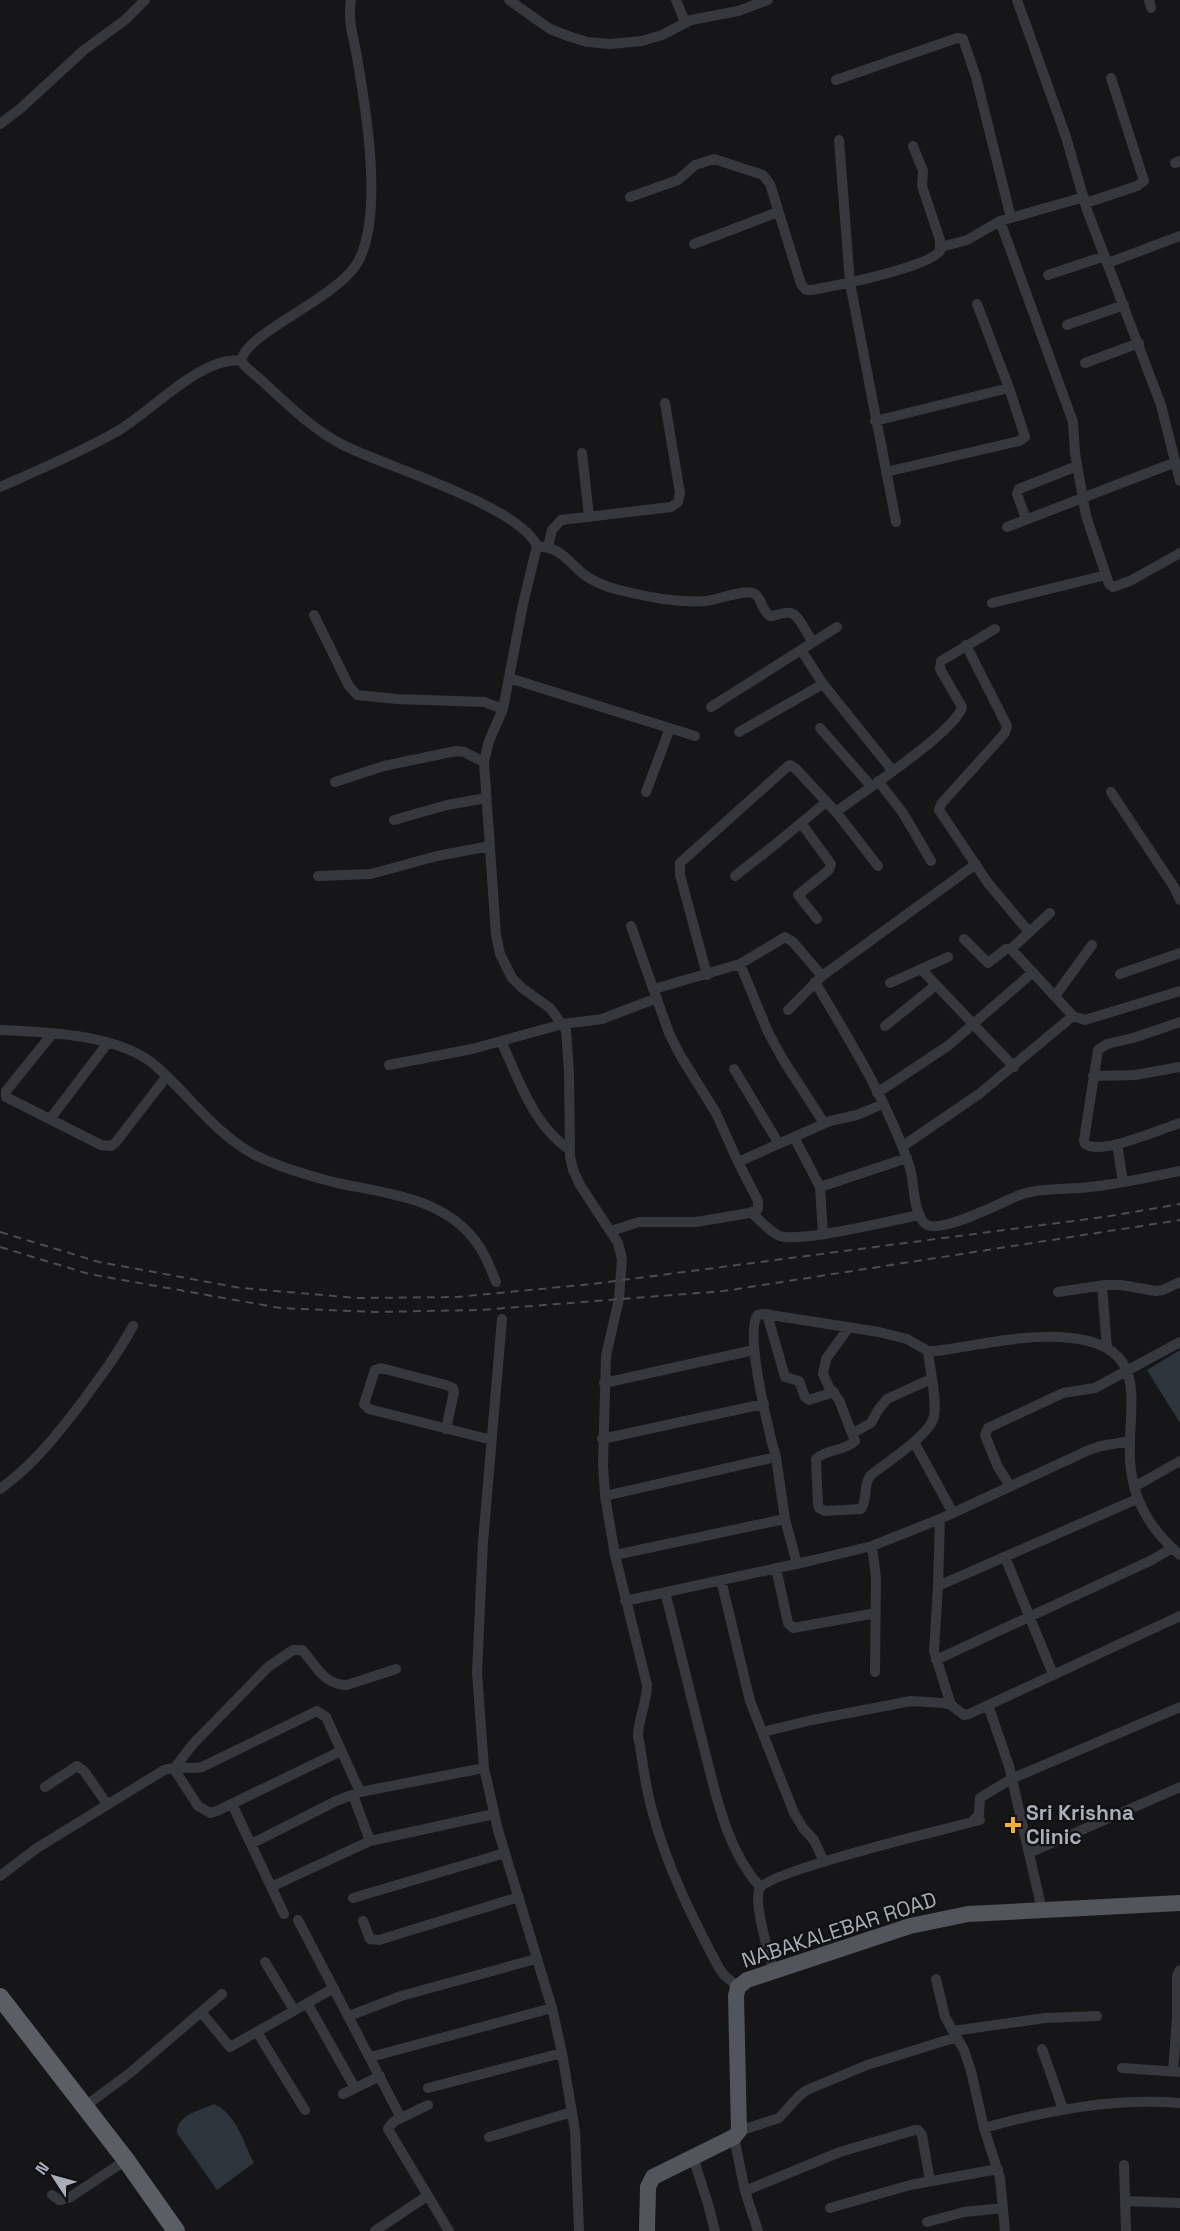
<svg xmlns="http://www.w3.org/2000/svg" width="1180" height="2231" font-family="'Space Grotesk',sans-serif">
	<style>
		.water { fill: #2c353c }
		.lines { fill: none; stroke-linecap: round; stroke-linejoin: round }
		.minor { stroke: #37383d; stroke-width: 10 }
		.primary { stroke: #53555c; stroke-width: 16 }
		.trunk { stroke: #5b5e65; stroke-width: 18 }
		.rail { stroke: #4a4c52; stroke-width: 2; stroke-dasharray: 8 6; stroke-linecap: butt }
		.poi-dot { fill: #f2b134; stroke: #111113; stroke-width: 2 }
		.labels { text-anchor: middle; stroke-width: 4.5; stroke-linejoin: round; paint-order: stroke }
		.poi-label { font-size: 21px; font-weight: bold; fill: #a8adb8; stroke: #111113; text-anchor: start }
		.street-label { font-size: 21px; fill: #a8adb8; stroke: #111113 }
	</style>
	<rect width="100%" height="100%" fill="#161618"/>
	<path class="water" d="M 1180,1350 L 1180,1423 L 1147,1370 Z
		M 214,2104 C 236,2113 244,2144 254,2163 L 217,2190 L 177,2133 C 176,2115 201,2110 214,2104 Z"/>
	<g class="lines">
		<path class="minor" d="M 351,0 C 347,23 355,41 358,63 C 367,116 382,210 360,258 C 343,297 245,332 241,361 C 246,369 254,373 261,380 C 287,404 312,429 343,445 C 384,466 520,506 537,546 L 523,604 L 503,709 L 489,741 L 484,762 L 496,935 L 500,954 L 512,978 L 522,988 L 550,1008 L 566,1030 L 569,1072 L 570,1156 L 573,1170 L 580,1185 L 618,1243 L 622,1259 L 619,1299 L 606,1356 L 603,1464 L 605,1496 L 615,1555 L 647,1685 C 647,1703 638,1719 638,1736 C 643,1761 645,1786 652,1810 C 666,1865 692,1917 719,1968 L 724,1975 L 738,1987
			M 509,0 L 550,29 L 568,36 L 587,42 L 610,44 L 642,41 L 662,35 L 691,20 L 738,11 L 768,0
			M 676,0 L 685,22
			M 1017,0 L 1066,137 L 1087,210 L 1161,405 L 1180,481
			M 1149,0 L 1151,8
			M 836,80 L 957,38 L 963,39 L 976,77 L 1011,218
			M 0,124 L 21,108 L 84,50 L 125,20 L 145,0
			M 839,140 L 850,283 L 896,522
			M 1175,163 L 1180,161
			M 630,197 L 678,180 L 695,165 L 714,159 L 763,175 L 770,184 L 801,284 L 806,290 L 811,290 C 835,286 926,268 940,251 L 940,240 L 922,186 L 923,171 L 913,146
			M 1086,203 L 1137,186 L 1144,181 L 1111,78
			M 1000,221 L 1073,422 L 1075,453 L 1086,516 L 1109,584 L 1113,587 L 1130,581 L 1180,553
			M 694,244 L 778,212
			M 941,247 L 967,240 L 1000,221 L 1084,197
			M 1108,263 L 1180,236
			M 1048,275 L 1105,256
			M 1067,325 L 1124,305
			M 1085,363 L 1139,343
			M 875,421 L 1009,388
			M 582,453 L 589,516
			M 886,472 L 1019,441 L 1025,437 L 1009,388 L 977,304
			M 0,487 C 39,470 79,453 116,432 C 150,413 202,355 241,361
			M 1026,519 L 1017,494 L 1019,489 L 1077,466
			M 1007,527 L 1176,462
			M 537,546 C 561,548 565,558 582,573 C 592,581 607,587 619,590 C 648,597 676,603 706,601 C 718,600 745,588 755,594 C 762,599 762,611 770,616 C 776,616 785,611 791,613 C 800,616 807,635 813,642
			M 548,547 L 552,530 L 561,520 L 671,507 L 678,502 L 680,493 L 665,403
			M 992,603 L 1106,575
			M 314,615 L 349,686 L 357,695 L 397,699 L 484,702 L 503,709
			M 966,645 L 1007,726 L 1005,733 L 941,804 L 939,810 L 988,883 L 1029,932
			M 801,650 L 823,684 L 892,770
			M 509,678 L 695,736
			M 711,707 L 837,627
			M 820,728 L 871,786
			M 739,732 L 823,684
			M 878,781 L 903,813 L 931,861
			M 335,782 L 384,766 L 456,751 L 464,752 L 484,762
			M 646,792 L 670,728
			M 1111,792 L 1174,887 L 1180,900
			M 836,812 C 860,794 956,731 962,707 L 940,669 L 941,661 L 995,629
			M 394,820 L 447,805 L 486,798
			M 801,823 L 831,864 L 829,870 L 798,895 L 817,919
			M 318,876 L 371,874 L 437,856 L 490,846
			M 735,876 L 777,843 L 826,802
			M 631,926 L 669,1033 L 680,1055 L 716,1113 L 738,1162
			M 964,939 L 988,963 L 1006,949 L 1011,949 L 1073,1016 L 1085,1020 L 1180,991
			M 1011,949 L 1050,913
			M 740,964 L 768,1032 L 782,1058 L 824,1123
			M 921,969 L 1014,1067
			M 1120,974 L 1180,953
			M 707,975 L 680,875 L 680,863 L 787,767 L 790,765 L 796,769 L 836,812 L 878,866
			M 815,982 C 850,1041 887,1100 909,1165 C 915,1180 912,1216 927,1225 C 942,1233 1001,1203 1017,1196 C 1040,1187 1066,1190 1090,1187 C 1120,1184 1150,1177 1180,1171
			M 890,983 L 948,957
			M 654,989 L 740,964 L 785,937 L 793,942 L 822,976
			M 1055,996 L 1092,945
			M 788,1010 L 822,976 L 976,864
			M 1180,1022 L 1133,1038 L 1107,1044 L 1098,1050 L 1084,1140 L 1085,1144 C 1101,1156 1160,1129 1180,1123
			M 885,1026 L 936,985
			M 0,1030 C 47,1032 121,1034 157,1067 C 191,1097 213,1132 255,1155 C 280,1168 309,1176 337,1183 C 384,1193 440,1197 473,1238 C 484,1251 490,1267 496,1282
			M 53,1033 L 6,1091 L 6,1097 L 101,1145 L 111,1146 L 116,1142 L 167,1076
			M 501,1041 C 519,1080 533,1125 570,1150
			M 389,1065 L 472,1049 L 563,1024 L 602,1019 L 657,998
			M 734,1069 L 779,1144
			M 1093,1076 L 1135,1075 L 1180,1067
			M 877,1093 L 949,1045 L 1033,972
			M 50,1119 L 107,1044
			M 794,1137 L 820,1187 L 823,1234
			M 1117,1144 L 1123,1182
			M 903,1146 L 979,1094 L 1073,1016
			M 820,1187 L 907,1158
			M 751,1212 C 760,1220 769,1232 780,1236 C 802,1243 893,1220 920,1215
			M 611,1231 L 639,1222 L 696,1222 L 755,1212 L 758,1209 L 758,1201 L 738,1162 L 830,1121 L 857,1115 L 883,1104
			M 1102,1286 L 1107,1348
			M 1058,1292 L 1105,1285 L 1121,1285 L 1156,1291 L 1163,1290 L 1180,1282
			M 767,1314 L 785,1377 L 799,1381 L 805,1397 L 809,1400 L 834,1392
			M 502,1319 L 483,1542 L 477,1673 L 484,1768 L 498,1830 L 552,2008 L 562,2053 L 575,2131 L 579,2231
			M 849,1327 L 826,1359 L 823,1374 L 829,1387 L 839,1400 L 855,1441 C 845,1451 827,1449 816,1459 L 818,1505 L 819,1508 L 825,1511 L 861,1509 C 868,1499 863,1486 870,1476 C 886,1462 931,1435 934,1416 C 937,1398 930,1370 928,1351
			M 604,1383 L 754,1350
			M 446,1429 L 454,1392 L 453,1388 L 446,1385 L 381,1368 L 375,1370 L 364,1404 L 369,1409 L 492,1440
			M 853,1433 L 871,1423 L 878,1410 L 887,1399 L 931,1379
			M 602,1439 L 764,1404
			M 914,1442 L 953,1513
			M 1010,1486 L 998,1467 L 985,1435 L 988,1428 L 1063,1393 L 1095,1388 L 1180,1342
			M 1134,1487 L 1180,1461
			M 0,1489 C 32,1466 56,1436 79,1406 C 99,1379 117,1355 133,1326
			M 605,1496 L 776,1457
			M 940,1519 L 938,1586 L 934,1651 L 951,1705
			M 872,1546 L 876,1578 L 875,1672
			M 615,1555 L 785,1519
			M 1005,1557 L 1053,1674
			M 797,1564 L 785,1519 L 776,1457 L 772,1443 C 767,1422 744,1328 758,1315 L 764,1314 L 879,1332 L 907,1339 L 928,1351 L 936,1351 C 980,1345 1027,1333 1071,1338 C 1158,1347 1123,1415 1131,1470 C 1135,1504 1154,1533 1180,1555
			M 776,1568 L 788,1623 L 793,1628 L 876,1613
			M 721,1580 L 750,1701 L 794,1813 L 803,1828 L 814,1840 L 824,1862
			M 938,1586 L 1137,1499
			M 665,1592 C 678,1642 690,1693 703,1744 C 716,1794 725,1847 760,1887
			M 625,1601 L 814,1560 L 872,1546 L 940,1519 L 1089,1450 L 1101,1446 L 1130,1441
			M 936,1660 L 1152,1560 L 1172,1548
			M 988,1705 L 1009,1766 L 1042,1910
			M 763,1732 L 812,1720 L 911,1701 L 943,1703 L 951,1705 L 964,1715 L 969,1714 L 1180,1616
			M 341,1751 L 217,1811 L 210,1813 L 198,1806 L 176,1772 L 176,1766 L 193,1744 L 268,1667 L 293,1650 L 302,1650 C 316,1665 323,1685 347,1685 L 396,1669
			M 45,1787 L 77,1766 L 84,1771 L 107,1804
			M 353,1795 L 370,1841
			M 232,1804 L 284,1914
			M 972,1822 L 979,1814 L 980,1798 L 1011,1779 L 1180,1707
			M 251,1844 L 336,1801 L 360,1792 L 484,1768
			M 1029,1853 L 1180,1787
			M 0,1876 L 37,1848 L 164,1770 C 178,1765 188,1770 202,1767 L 317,1711 L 326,1717 L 360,1792
			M 271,1887 L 370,1841 L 494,1814
			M 353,1898 L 505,1853
			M 298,1920 L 401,2118
			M 363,1921 L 370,1939 L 379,1940 L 519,1897
			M 265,1962 L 294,2010
			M 774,1971 C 769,1956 754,1904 759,1890 C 765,1871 951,1828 980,1820
			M 936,1979 L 945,2017 L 964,2050 L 971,2071 L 984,2128 L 1000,2178 L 1005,2231
			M 307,2003 L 355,2088
			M 201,2012 L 230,2047 L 334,1988
			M 349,2016 L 401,1996 L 536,1959
			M 953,2031 L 1045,2018 L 1097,2016
			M 257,2032 L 305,2110
			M 1042,2049 L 1063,2109
			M 371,2057 L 552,2008
			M 1122,2068 L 1180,2072
			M 1173,2071 L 1177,2017 L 1177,1976 L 1180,1970
			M 428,2088 L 562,2053
			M 343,2094 L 380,2076
			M 428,2105 L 393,2122 L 388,2129 L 449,2231
			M 84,2107 L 130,2073 L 222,1994
			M 984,2128 C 1049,2110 1113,2098 1180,2103
			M 739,2131 L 779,2118 L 799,2096 L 807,2090 L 867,2065 L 957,2037
			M 489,2137 L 572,2112
			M 734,2137 L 745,2191 L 758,2231
			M 693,2157 L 708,2204 L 715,2231
			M 1124,2165 L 1126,2231
			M 745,2191 L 840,2152 L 915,2130 L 918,2130 L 922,2135 L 930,2181
			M 52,2195 L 59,2200 L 69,2198 L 126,2160
			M 1125,2201 L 1180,2203
			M 830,2208 L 910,2185 L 998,2169
			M 927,2222 L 964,2212 L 1003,2208
			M 375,2231 L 427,2196"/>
		<path class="primary" d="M 647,2231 L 648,2187 L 653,2177 L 734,2137 L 739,2131 L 736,1996 L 738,1987 L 747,1980 L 910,1926 L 968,1914 L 1180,1903"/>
		<path class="trunk" d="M 0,1997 L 126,2160 L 176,2231"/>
		<path class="rail" d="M 0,1232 L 99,1262 L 241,1288 L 358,1298 L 457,1297 L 592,1284 L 1104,1217 L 1180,1204
			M 0,1247 L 89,1274 L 280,1308 L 374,1312 L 480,1310 L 724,1291 L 1180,1220"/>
	</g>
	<path class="poi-dot" d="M1010 1816h6v6h6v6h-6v6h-6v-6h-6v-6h6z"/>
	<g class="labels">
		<g class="poi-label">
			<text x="1026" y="1820">Sri Krishna<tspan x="1026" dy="24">Clinic</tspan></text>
		</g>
		<g class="street-label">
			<text transform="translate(839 1930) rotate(-18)" y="7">NABAKALEBAR ROAD</text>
		</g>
	</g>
	<g transform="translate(54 2177) rotate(306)" stroke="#111113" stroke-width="4.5" paint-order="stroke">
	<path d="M0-4.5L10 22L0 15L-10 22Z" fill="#a8adb8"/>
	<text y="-9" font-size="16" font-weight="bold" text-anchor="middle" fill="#a8adb8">N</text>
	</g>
</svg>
